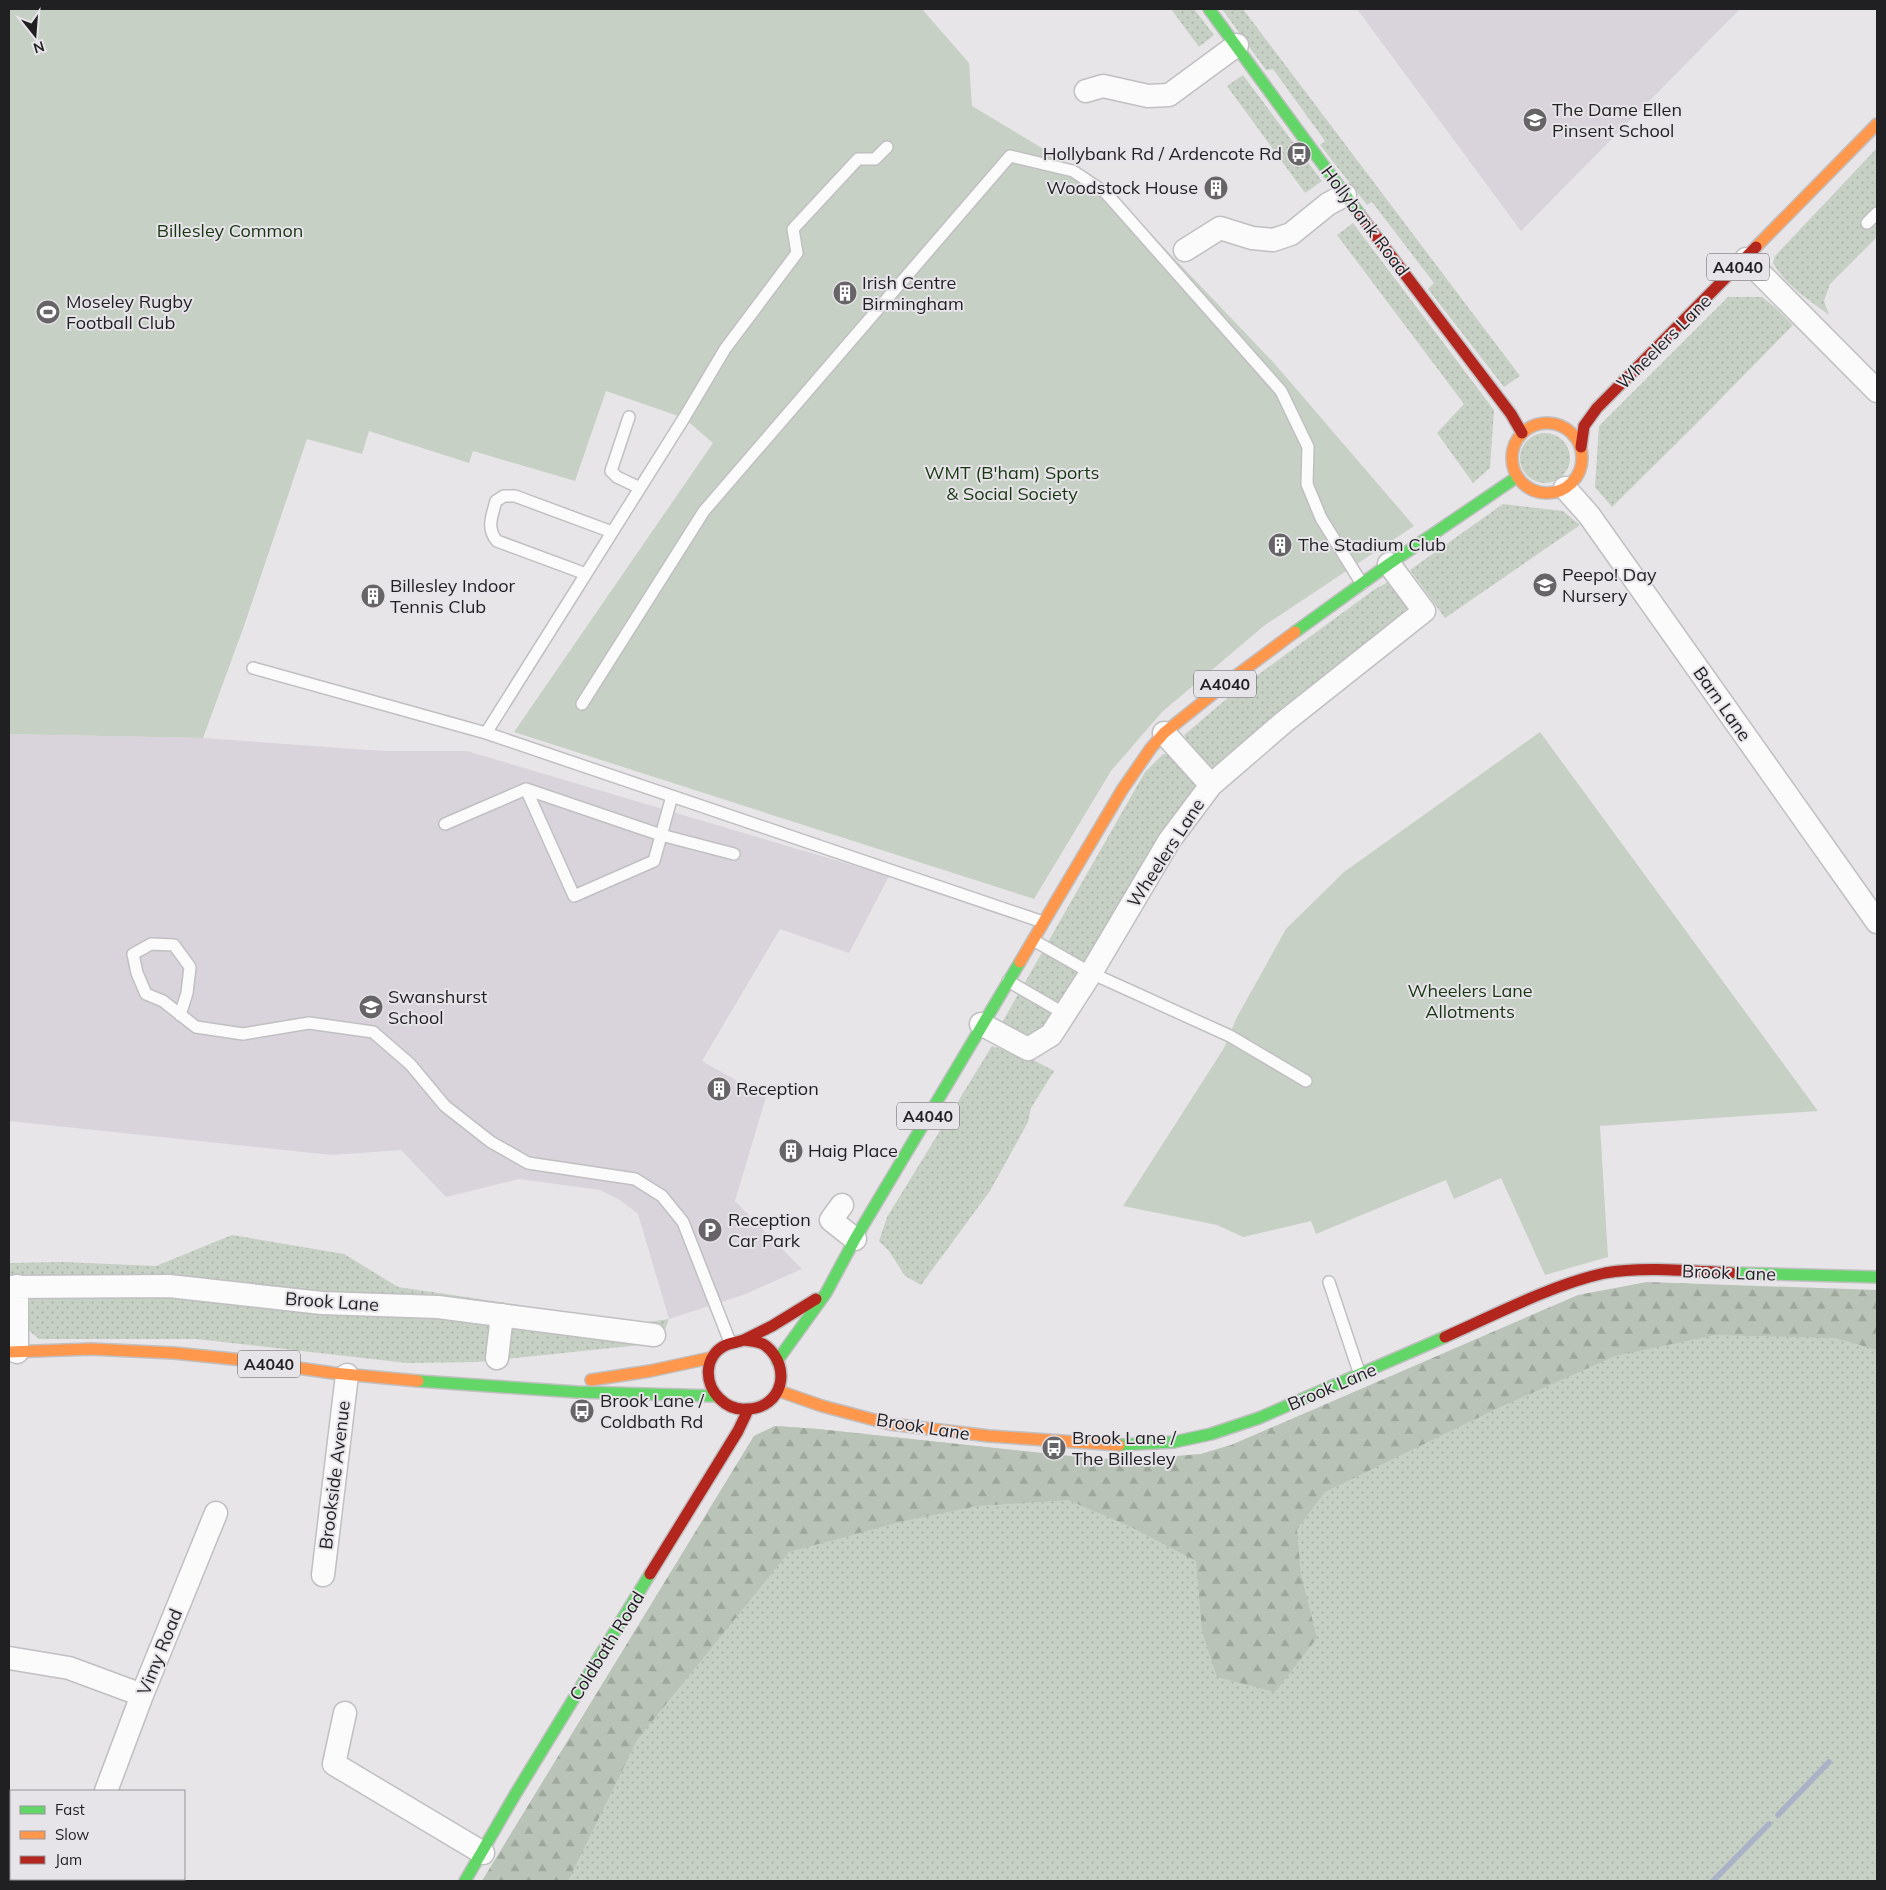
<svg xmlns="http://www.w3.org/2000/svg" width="1886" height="1890" font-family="Mulish,sans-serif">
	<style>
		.built { fill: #d9d4db }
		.grass { fill: url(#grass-dots) }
		.forest { fill: url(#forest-firs) }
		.green { fill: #c7d0c5 }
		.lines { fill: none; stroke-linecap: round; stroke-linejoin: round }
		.stream { stroke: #a9b2c6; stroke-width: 5.5 }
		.lane-casing { stroke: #c0bfc1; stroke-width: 14 }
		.street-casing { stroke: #c0bfc1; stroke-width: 25 }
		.fast-casing { stroke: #c0bfc1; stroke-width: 14 }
		.slow-casing { stroke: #c0bfc1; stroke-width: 14 }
		.jam-casing { stroke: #c0bfc1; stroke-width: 14 }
		.lane { stroke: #fbfbfc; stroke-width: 11 }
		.street { stroke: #fbfbfc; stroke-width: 22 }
		.fast { stroke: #63d668; stroke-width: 11 }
		.slow { stroke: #ff974d; stroke-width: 11 }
		.jam { stroke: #b3261e; stroke-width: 11 }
		.labels { text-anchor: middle; stroke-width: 4; stroke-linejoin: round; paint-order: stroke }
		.shield { fill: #e7e4e9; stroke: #5c5a5d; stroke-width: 1 }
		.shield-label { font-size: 16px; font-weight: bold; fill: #201f21 }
		.poi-label { font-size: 18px; fill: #201f21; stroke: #e7e4e9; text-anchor: start }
		.street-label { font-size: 18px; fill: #201f21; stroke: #e7e4e9 }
		.park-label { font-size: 18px; fill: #173611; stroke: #e7e4e9 }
	</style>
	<defs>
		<pattern id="grass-dots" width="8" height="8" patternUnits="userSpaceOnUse" patternTransform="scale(1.25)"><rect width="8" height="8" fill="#c7d0c5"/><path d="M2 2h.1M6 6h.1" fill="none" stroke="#abb2a9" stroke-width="1.8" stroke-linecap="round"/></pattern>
		<pattern id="forest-firs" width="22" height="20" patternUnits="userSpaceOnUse" patternTransform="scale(1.25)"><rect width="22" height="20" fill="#b9c3b7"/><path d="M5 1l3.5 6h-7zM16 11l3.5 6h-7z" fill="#9fa79d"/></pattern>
	</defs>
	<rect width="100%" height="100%" fill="#e7e5e8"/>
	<path class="built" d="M 1357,9 L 1740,9 L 1521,231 Z
		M 9,734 L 203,738 L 382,751 L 467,751 L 889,876 L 849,953 L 780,929 L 702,1061 L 766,1097 L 735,1201 L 802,1269 L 743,1295 L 669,1319 L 638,1214 L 620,1200 L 600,1190 L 519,1179 L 446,1197 L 401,1150 L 331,1155 L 9,1121 Z"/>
	<path class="grass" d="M 1171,9 L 1194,9 L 1214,35 L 1199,47 Z
		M 1222,9 L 1243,9 L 1520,376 L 1504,387 L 1428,289 L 1434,283 L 1372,202 L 1367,205 L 1320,145 L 1325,141 L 1273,69 L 1266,70 Z
		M 1243,75 L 1322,181 L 1305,193 L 1227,86 Z
		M 1877,148 L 1877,237 L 1830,284 L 1824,301 L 1829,315 C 1808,299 1786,286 1773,263 L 1775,256 Z
		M 1353,223 L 1494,410 L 1490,468 L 1473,483 L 1437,433 L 1464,404 L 1337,235 Z
		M 1728,297 L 1762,297 L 1776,308 L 1793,325 L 1697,423 L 1612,507 L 1595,487 L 1599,426 Z
		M1520 458a25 25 0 1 1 50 0a25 25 0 1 1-50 0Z
		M 1503,504 L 1563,511 L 1580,525 L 1445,618 L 1410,570 Z
		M 1390,581 L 1412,611 L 1215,768 L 1199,761 L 1184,735 L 1236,691 L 1375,589 Z
		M 1163,754 L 1171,755 L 1197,783 L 1197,789 L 1125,895 L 1041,1032 L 1029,1037 L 1000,1026 L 1145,772 Z
		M 992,1046 L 1028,1057 L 1054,1071 L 1031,1108 L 1028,1122 L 990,1191 L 921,1285 L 905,1276 L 889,1251 L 879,1241 L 887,1217 Z
		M 232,1235 L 344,1254 L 398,1287 L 641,1323 L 669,1319 L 660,1343 L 477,1362 L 407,1363 L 196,1339 L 39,1339 L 27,1329 L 30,1299 L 36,1282 L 9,1282 L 9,1263 L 63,1262 L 156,1266 Z
		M 1877,1290 L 1877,1881 L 482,1881 L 754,1436 L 775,1426 L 818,1429 L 1098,1459 L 1154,1458 L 1201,1454 L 1231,1445 Z"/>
	<path class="forest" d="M 1647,1282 L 1877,1290 L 1877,1350 L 1836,1338 L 1715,1335 L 1615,1356 L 1498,1408 L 1325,1492 L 1297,1529 L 1301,1575 L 1317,1638 L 1275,1692 L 1217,1677 L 1202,1631 L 1196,1561 L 1129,1526 L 1068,1500 L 977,1506 L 904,1521 L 789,1552 L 637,1740 L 568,1881 L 482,1881 L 754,1436 L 775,1426 L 818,1429 L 1098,1459 L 1154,1458 L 1201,1454 L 1231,1445 L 1578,1295 Z"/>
	<path class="green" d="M 9,9 L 922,9 L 969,63 L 972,106 L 1102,184 L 1109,190 L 1274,363 L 1414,526 L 1265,625 L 1162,712 L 1111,771 L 1034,899 L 514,732 L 713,443 L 684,418 L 606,391 L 575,481 L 473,451 L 469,463 L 369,431 L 362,454 L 307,439 L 244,626 L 203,738 L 9,734 Z
		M 1540,732 L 1818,1111 L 1600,1126 L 1608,1257 L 1545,1275 L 1501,1178 L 1454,1199 L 1446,1180 L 1316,1234 L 1311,1221 L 1243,1237 L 1217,1225 L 1123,1206 L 1224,1048 L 1237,1017 L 1286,929 L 1344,872 Z"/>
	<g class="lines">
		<path class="stream" d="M 1778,1815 L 1829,1762
			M 1713,1881 L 1769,1824"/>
		<defs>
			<path id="lane" d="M 1867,223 L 1877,213
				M 629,417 L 611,471 L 617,477 L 640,488
				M 586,574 L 497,541 C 486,528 492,516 496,501 L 504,496 L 515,496 L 612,532
				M 253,668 L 486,733 L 1043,922
				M 582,704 L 704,511 L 1010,156 L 1073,171 L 1106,193 L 1281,391 L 1308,447 L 1307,484 L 1321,518 L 1362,584
				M 486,733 L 684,418 L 725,349 L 797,253 L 793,229 L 858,159 L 875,159 L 887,147
				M 672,796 C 666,818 660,839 654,861 L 574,896 L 526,789 L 661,835 L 734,854
				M 445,824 L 526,789
				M 1033,940 L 1091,973 L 1230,1036 L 1306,1081
				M 1008,981 L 1065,1014
				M 180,1015 L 187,993 L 190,967 L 174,945 L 151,944 L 133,954 L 137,973 L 146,994 L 163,1001 L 196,1027 L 243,1034 L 309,1023 L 373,1032 L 410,1064 L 445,1106 L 491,1142 L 528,1163 L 635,1179 L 662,1196 L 683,1222 L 730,1342
				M 1329,1282 L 1360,1375"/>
			<path id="street" d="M 1086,91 L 1103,86 L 1148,96 L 1169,95 L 1237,45
				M 1185,250 L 1220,228 L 1252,238 L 1273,240 L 1291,234 L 1328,204 L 1345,195
				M 1746,259 L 1877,391
				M 1565,488 L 1589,515 L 1877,922
				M 1164,733 L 1211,785
				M 981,1024 L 1028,1049 L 1051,1035 L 1091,973 L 1169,841 L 1211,785 L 1284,722 L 1424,611 L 1389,564
				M 842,1205 L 831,1220 L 855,1239
				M 9,1287 L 169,1286 L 322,1303 L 438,1307 L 654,1335
				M 17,1352 L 17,1286
				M 497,1358 L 502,1315
				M 323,1575 L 347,1375
				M 9,1658 L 69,1668 L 142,1695
				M 345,1713 L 334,1764 L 483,1853
				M 106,1791 L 142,1695 L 216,1513
				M 67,1881 L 69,1879"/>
			<path id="fast" d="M 1209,9 L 1360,215
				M 1295,632 L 1389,564 L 1517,477
				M 1731,1273 L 1877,1277
				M 777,1361 L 826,1293 L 855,1239 L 1020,962
				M 418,1381 L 577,1392 L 715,1396
				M 1119,1445 L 1174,1442 L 1211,1434 L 1259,1418 L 1445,1337
				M 465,1881 L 516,1793 L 650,1574"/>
			<path id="slow" d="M 1756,247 L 1877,124
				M1512 458a35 35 0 1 1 70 0a35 35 0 1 1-70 0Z
				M 1020,962 L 1122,790 L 1151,748 L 1164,733 L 1229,681 L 1295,632
				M 9,1352 L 91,1349 L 174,1353 L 243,1360 L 333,1373 L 418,1381
				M 591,1380 L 650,1371 L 710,1358
				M 779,1391 L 822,1406 L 890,1424 L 989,1436 L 1119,1445"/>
			<path id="jam" d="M 1360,215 L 1511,414 L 1522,433
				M 1581,447 L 1584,426 L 1597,408 L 1756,247
				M 1445,1337 C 1495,1315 1551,1285 1605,1273 C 1641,1266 1693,1271 1731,1273
				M 744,1340 C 751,1341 760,1341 766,1346 C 792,1367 783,1408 747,1409 C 737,1410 728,1407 720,1399 C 704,1384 703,1356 726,1345 C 731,1343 738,1342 744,1340 Z
				M 744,1340 L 772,1326 L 816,1299
				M 650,1574 L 738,1431 L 748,1410"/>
		</defs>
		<use href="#lane" class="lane-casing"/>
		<use href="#street" class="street-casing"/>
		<use href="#fast" class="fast-casing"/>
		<use href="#slow" class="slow-casing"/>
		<use href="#jam" class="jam-casing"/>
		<use href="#lane" class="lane"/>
		<use href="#street" class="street"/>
		<use href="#fast" class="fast"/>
		<use href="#slow" class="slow"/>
		<use href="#jam" class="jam"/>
	</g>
	<defs>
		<symbol id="school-disc" viewBox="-11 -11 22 22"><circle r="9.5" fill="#666467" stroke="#e7e4e9"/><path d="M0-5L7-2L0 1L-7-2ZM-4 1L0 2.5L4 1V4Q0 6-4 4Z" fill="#fff"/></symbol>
		<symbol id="bus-disc" viewBox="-11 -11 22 22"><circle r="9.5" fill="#666467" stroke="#e7e4e9"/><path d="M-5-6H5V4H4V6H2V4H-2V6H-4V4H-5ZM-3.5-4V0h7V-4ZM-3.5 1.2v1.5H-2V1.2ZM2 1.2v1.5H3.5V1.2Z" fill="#fff"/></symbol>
		<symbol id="building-disc" viewBox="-11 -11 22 22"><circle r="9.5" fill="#666467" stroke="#e7e4e9"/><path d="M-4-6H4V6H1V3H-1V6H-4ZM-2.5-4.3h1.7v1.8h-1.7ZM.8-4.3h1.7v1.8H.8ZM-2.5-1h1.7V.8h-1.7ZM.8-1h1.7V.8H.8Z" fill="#fff"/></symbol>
		<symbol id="stadium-disc" viewBox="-11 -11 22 22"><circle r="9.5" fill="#666467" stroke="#e7e4e9"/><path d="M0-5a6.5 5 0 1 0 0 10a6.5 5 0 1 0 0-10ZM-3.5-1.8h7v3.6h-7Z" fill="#fff"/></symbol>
		<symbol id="parking-disc" viewBox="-11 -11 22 22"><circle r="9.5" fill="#666467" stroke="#e7e4e9"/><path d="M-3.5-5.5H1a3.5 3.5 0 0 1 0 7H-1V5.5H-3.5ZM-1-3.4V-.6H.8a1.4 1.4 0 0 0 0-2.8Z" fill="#fff"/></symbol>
	</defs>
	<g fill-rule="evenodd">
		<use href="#school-disc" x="1521" y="106" width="28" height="28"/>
		<use href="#bus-disc" x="1285" y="140" width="28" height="28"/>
		<use href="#building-disc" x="1202" y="174" width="28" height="28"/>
		<use href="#building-disc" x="831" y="279" width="28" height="28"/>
		<use href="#stadium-disc" x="34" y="298" width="28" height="28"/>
		<use href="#building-disc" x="1266" y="531" width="28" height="28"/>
		<use href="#school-disc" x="1531" y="571" width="28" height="28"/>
		<use href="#building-disc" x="359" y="582" width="28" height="28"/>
		<use href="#school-disc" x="357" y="993" width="28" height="28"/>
		<use href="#building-disc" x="705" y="1075" width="28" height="28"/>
		<use href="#building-disc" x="777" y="1137" width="28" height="28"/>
		<use href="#parking-disc" x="696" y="1216" width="28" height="28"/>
		<use href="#bus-disc" x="568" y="1397" width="28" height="28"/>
		<use href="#bus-disc" x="1040" y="1434" width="28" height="28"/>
	</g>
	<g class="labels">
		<g class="shield">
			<rect x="1707" y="253.5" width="62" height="27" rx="4"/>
			<rect x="1194" y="670.5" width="62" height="27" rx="4"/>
			<rect x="897" y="1102.5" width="62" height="27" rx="4"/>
			<rect x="238" y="1350.5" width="62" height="27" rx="4"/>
		</g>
		<g class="shield-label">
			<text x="1738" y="273">A4040</text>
			<text x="1225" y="690">A4040</text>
			<text x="928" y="1122">A4040</text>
			<text x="269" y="1370">A4040</text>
		</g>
		<g class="poi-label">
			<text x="1552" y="116">The Dame Ellen<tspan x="1552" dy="21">Pinsent School</tspan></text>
			<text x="1282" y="160" text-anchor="end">Hollybank Rd / Ardencote Rd</text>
			<text x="1198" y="194" text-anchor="end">Woodstock House</text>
			<text x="862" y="289">Irish Centre<tspan x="862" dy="21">Birmingham</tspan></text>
			<text x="66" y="308">Moseley Rugby<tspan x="66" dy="21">Football Club</tspan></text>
			<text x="1298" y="551">The Stadium Club</text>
			<text x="1562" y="581">Peepo! Day<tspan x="1562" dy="21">Nursery</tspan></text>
			<text x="390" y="592">Billesley Indoor<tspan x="390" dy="21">Tennis Club</tspan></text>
			<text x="388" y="1003">Swanshurst<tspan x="388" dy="21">School</tspan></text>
			<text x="736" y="1095">Reception</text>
			<text x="808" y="1157">Haig Place</text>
			<text x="728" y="1226">Reception<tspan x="728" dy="21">Car Park</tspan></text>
			<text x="600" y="1407">Brook Lane /<tspan x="600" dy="21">Coldbath Rd</tspan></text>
			<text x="1072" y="1444">Brook Lane /<tspan x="1072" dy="21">The Billesley</tspan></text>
		</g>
		<g class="street-label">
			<text transform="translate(1365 221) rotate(53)" y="6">Hollybank Road</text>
			<text transform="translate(1664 342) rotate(-45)" y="6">Wheelers Lane</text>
			<text transform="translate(1722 704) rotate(55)" y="6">Barn Lane</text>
			<text transform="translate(1166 853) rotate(-57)" y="6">Wheelers Lane</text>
			<text transform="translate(1729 1273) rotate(2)" y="6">Brook Lane</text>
			<text transform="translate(332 1302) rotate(4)" y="6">Brook Lane</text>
			<text transform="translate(1332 1387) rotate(-23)" y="6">Brook Lane</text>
			<text transform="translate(923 1427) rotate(9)" y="6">Brook Lane</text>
			<text transform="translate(335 1475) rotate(-83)" y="6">Brookside Avenue</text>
			<text transform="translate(607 1646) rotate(-58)" y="6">Coldbath Road</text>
			<text transform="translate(160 1652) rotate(-68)" y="6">Vimy Road</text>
		</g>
		<g class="park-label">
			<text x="230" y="237">Billesley Common</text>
			<text x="1012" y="479">WMT (B'ham) Sports<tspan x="1012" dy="21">&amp; Social Society</tspan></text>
			<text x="1470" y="997">Wheelers Lane<tspan x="1470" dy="21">Allotments</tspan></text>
		</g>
	</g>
	<rect width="1886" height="1890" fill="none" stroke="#201f21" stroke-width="20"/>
	<rect x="10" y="1790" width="175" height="90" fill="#e7e4e9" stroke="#979599"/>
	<rect x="20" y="1806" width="25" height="8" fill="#63d668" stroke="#979599"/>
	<text x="55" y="1815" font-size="15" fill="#201f21">Fast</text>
	<rect x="20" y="1831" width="25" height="8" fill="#ff974d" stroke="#979599"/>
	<text x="55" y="1840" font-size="15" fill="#201f21">Slow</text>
	<rect x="20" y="1856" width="25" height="8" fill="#b3261e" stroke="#979599"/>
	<text x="55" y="1865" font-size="15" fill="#201f21">Jam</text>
	<g transform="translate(35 35) rotate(163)" stroke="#e7e4e9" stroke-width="4" paint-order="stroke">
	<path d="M0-4L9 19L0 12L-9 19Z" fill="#201f21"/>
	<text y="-8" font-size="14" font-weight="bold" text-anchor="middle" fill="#201f21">N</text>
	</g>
</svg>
